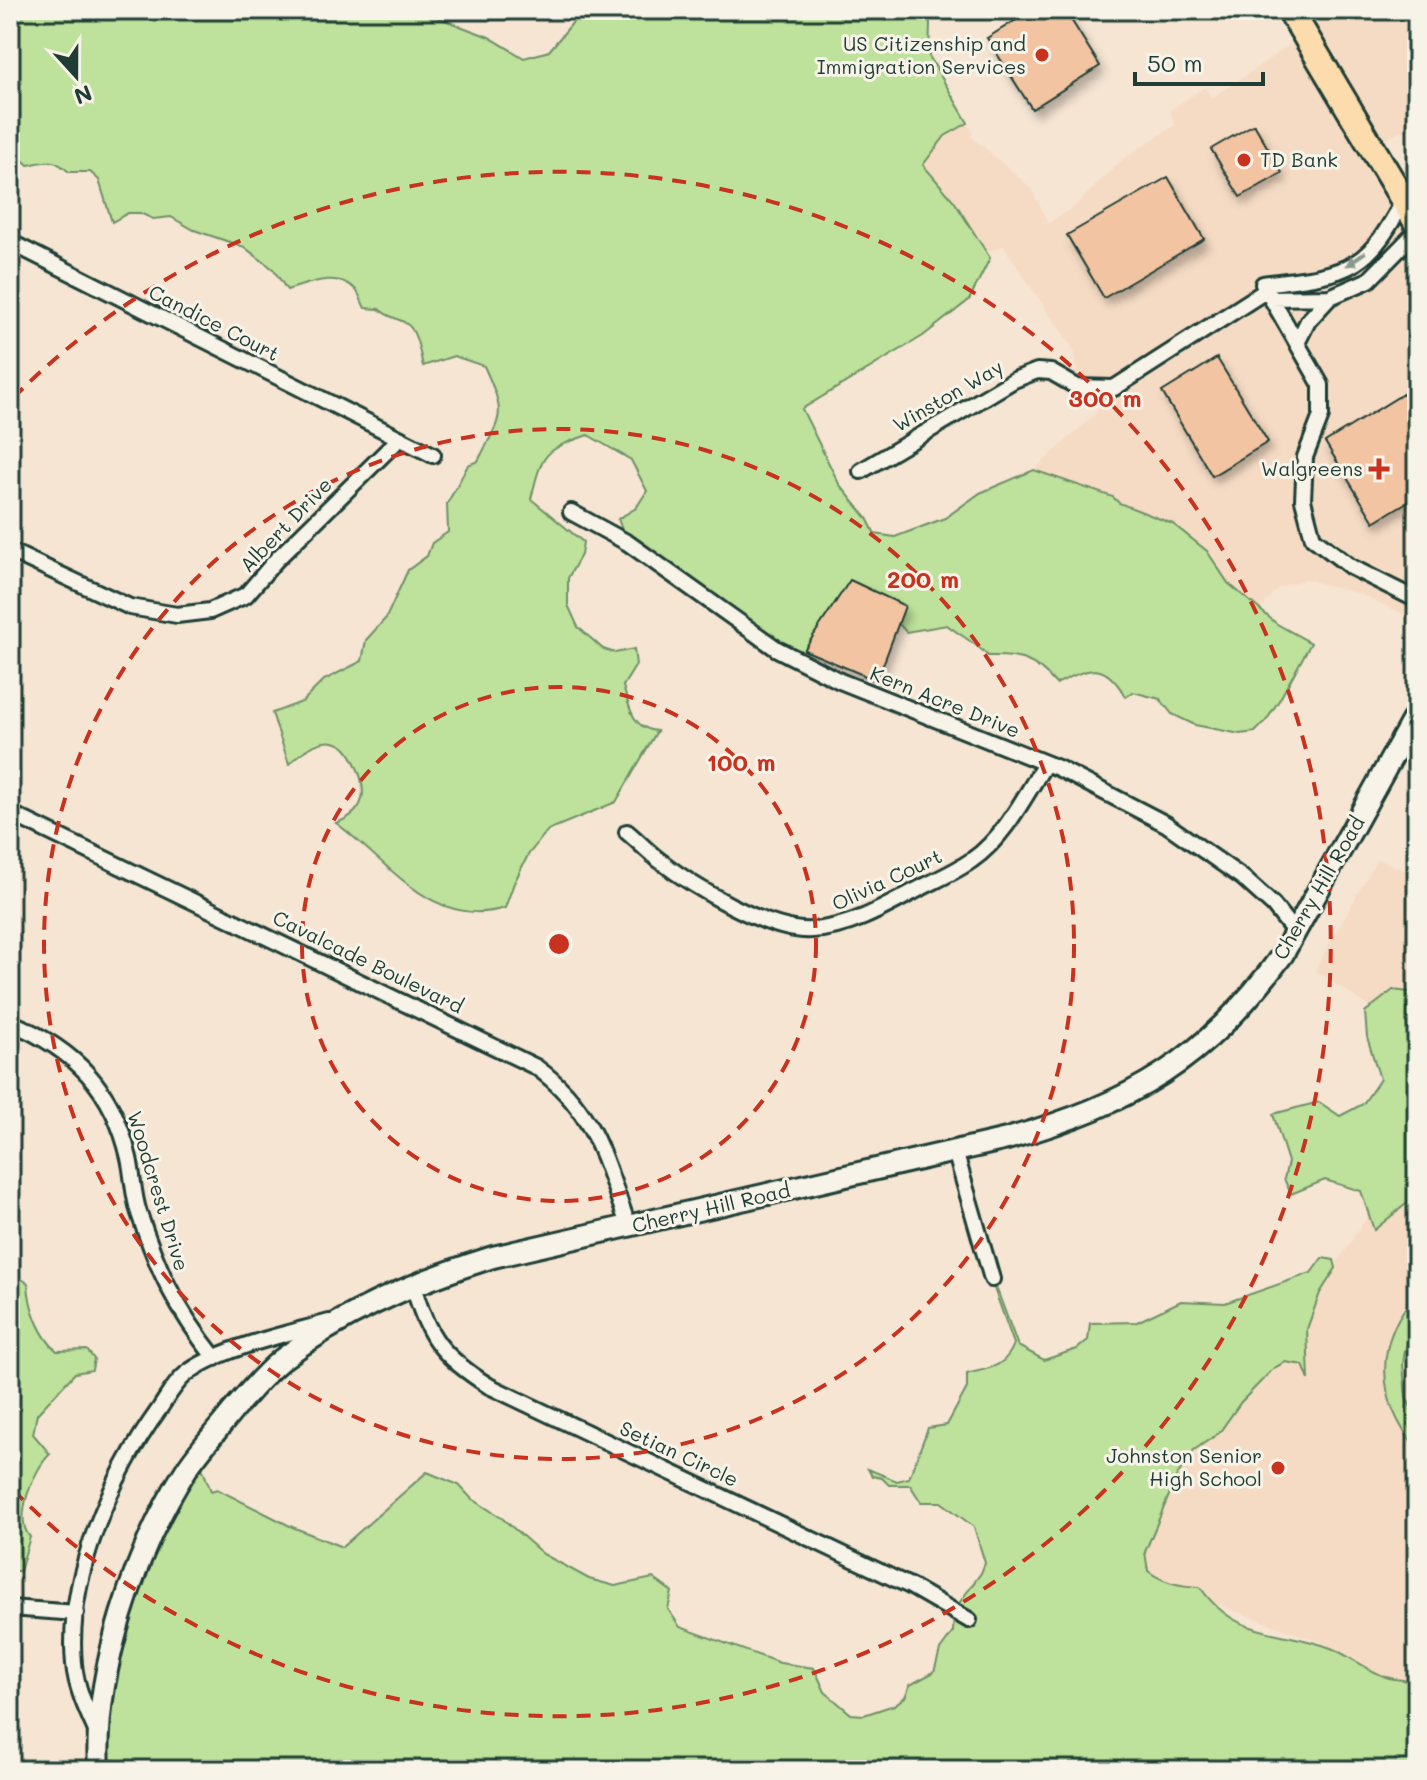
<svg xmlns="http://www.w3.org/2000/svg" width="1427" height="1780" font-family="Mali,sans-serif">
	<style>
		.built { fill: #f5dbc4 }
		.green { fill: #bee19b; stroke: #6e8f68; stroke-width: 2 }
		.building { fill: #f2c4a2; stroke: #1f3d34; stroke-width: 2; filter: url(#shadow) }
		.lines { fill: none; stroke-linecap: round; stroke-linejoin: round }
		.minor-casing { stroke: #1f3d34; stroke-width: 20 }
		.secondary-casing { stroke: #1f3d34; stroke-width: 26 }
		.primary-casing { stroke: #1f3d34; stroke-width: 30 }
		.minor { stroke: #f7f3e8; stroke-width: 14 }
		.secondary { stroke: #f7f3e8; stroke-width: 20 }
		.primary { stroke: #fcdcac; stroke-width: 24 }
		.oneway { fill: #8b988e }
		.ring { fill: none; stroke: #c8321e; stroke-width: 4; stroke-dasharray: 14 10 }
		.poi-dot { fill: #c8321e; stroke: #f7f3e8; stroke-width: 3 }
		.labels { text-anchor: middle; stroke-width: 6; stroke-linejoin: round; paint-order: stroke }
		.poi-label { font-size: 20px; fill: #1f3d34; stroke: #f7f3e8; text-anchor: end }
		.street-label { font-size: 20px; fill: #1f3d34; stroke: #f7f3e8 }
		.centre { fill: #c8321e; stroke: #f7f3e8; stroke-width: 4 }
		.ring-label { font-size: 24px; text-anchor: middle; font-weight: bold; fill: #c8321e; stroke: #f7f3e8; stroke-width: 6; stroke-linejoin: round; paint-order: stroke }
	</style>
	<defs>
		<filter id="shadow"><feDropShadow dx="4" dy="7" stdDeviation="4" flood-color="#0004"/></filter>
	</defs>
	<rect width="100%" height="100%" fill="#f6e5d3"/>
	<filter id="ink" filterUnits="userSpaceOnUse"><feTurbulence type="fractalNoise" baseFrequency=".0125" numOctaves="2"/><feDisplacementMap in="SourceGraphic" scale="16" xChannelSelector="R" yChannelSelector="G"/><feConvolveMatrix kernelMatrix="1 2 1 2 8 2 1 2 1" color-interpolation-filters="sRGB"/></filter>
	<g filter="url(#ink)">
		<path class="built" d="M 1287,10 L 1417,10 L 1417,128 L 1397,132 L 1373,149 L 1417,225 L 1417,621 L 1360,594 L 1305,579 L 1277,589 L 1260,609 L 1228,583 L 1212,556 L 1173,524 L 1119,503 L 1113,497 L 1034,470 L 1093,416 L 1105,399 L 1101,378 L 1077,377 L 1075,352 L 1003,246 L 986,252 L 954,201 L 923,165 L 945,136 L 968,123 L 973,133 L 971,136 L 1031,188 L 1048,223 L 1074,207 L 1121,161 L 1175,125 L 1170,110 L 1205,87 L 1211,98 L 1215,96 L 1303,36 Z
			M 1377,859 L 1417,875 L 1417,1039 L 1315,970 Z
			M 1417,1141 L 1417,1704 L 1326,1644 L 1092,1559 L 1262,1377 Z"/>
		<path class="green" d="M 10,10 L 418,10 L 489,37 L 524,58 L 549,51 L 583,10 L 925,10 L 930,23 L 929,56 L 968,123 L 945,136 L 923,165 L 954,201 L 990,258 L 969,300 L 923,336 L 802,409 L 839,484 L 867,518 L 875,534 L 895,537 L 945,518 L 980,493 L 1034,470 L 1113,497 L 1119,503 L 1173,524 L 1207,551 L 1228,583 L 1277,624 L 1311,643 L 1281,697 L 1266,721 L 1255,732 L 1240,734 L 1195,725 L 1172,714 L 1160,699 L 1133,692 L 1126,697 C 1103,660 1091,667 1056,684 C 1034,659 1020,655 988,656 C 976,643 961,636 947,625 L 906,632 L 892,616 C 828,608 830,603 802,662 L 711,602 L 660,557 L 625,537 L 618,519 L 636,508 L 647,491 L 631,460 L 588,435 C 544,450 542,453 531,499 L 583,542 L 581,555 L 568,578 L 568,605 L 578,627 L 603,649 L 615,653 L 634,649 L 636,665 L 623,686 C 629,706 632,729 657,731 L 616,802 L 548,830 L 528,855 L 514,883 L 505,908 C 433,930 388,861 336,823 C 367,812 368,790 355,763 C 350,753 345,744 333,742 C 317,739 300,754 289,764 L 272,713 L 302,702 L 324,680 L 362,661 L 366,640 L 386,618 L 408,570 L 427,556 L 432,543 L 448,532 L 447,504 L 468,465 L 478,461 C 502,414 507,417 484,366 L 454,356 L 423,366 C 420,354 417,331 407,324 C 397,317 390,319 379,309 L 365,308 C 362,303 360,295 356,290 C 339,270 307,284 287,290 L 273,269 L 244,247 L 194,230 L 171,217 L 153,219 L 140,213 L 128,213 L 112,222 L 99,180 L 90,172 L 69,172 C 53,157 48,161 28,165 L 10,148 Z
			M 1393,990 L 1417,993 L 1417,1195 L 1374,1230 L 1361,1191 L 1325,1180 L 1291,1194 L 1284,1179 L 1288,1162 L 1273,1114 L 1319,1102 L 1340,1116 L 1363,1104 L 1380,1079 L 1367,1037 L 1365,1012 Z
			M 10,1251 L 12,1273 L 28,1283 C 29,1307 39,1335 57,1351 L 87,1350 L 94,1359 L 92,1370 L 75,1373 L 37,1414 L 33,1434 L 50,1454 C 34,1469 13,1518 30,1537 L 20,1571 L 10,1571 Z
			M 1322,1258 L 1334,1260 L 1336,1268 L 1320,1293 L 1307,1329 L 1309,1380 L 1303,1365 L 1285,1362 L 1274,1368 L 1241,1402 L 1219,1433 L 1194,1450 L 1178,1474 L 1145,1552 L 1148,1571 C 1164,1583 1180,1586 1200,1587 C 1237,1640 1278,1628 1331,1648 C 1350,1656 1367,1670 1386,1677 C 1396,1680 1407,1680 1417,1682 L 1417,1770 L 99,1770 L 128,1594 L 198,1457 L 211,1491 L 217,1489 L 290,1526 L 342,1547 L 427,1472 L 459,1485 L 471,1498 L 503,1519 L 543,1554 L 589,1579 L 615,1586 L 653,1578 L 672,1592 L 668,1609 L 680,1627 L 780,1663 L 814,1668 L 825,1692 L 851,1714 L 864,1715 L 894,1705 L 905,1697 L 910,1685 L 934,1672 L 940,1650 L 953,1632 L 954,1610 L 981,1573 L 985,1563 L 974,1527 L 941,1502 L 921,1502 L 910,1485 L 889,1485 L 882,1478 L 872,1476 L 868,1469 L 897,1481 L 909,1478 L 928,1428 L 947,1425 L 967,1388 L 967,1374 C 989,1368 1005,1368 1014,1344 L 992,1283 L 993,1279 L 1018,1346 L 1044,1360 L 1077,1349 L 1088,1340 L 1090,1323 L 1137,1322 L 1181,1301 L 1225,1303 L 1311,1273 Z
			M 1417,1293 L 1417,1321 L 1405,1350 L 1403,1365 L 1406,1397 L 1417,1420 L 1417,1449 C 1376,1400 1373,1342 1417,1293 Z"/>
		<path class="building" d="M 1032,10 L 1065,10 L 1100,66 L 1032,109 L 987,38 Z
			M 1254,124 L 1282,173 L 1240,197 L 1211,149 Z
			M 1168,177 L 1204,239 L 1104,298 L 1067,235 Z
			M 1217,358 L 1268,442 L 1212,476 L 1162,392 Z
			M 1411,389 L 1417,400 L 1417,496 L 1374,522 L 1325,442 Z
			M 850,580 L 905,606 L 877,681 L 804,650 Z"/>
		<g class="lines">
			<defs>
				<path id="minor" d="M 1404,200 C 1391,223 1378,249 1355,263 C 1332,278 1290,280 1263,284 L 1321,385 L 1321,416 L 1305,457 L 1303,500 L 1313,538 L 1351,567 L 1417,600
					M 10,242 L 433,455
					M 1271,298 L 1330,297
					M 1297,343 L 1308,321 L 1330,297 L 1369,280 L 1417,231
					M 861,471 L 1014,380 L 1037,371 L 1051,372 L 1077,387 L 1114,388 L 1267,290
					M 571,512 L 628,543 L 777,649 L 840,681 L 1058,768 L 1166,824 L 1243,878 L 1273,905 L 1296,934
					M 10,551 L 130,607 L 177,615 L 210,611 L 246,595 L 276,560 L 399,439
					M 10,813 L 536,1067 C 597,1111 604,1162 629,1227
					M 627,832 C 638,841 648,852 659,860 C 692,886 769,933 812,930 C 848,928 882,909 913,892 C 933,881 954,873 972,860 C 1004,838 1025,796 1045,764
					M 10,1022 C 75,1050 113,1088 129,1158 C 133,1176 133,1195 139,1213 C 158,1271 176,1309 215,1358
					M 955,1151 L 992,1279
					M 413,1284 C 427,1338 443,1357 489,1386 L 910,1586 L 969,1620
					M 10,1608 L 76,1613
					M 97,1733 C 87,1711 76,1688 74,1664 C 66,1578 111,1476 160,1408 C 168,1396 175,1383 186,1374 C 219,1348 287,1334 329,1322"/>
				<path id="secondary" d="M 99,1770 C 93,1675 135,1550 186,1470 C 199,1450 216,1432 231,1413 C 246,1395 263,1375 281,1360 C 344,1312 419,1280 493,1257 L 1007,1139 C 1134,1102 1204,1062 1283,954 L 1417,712"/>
				<path id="primary" d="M 1290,10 L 1417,223"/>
			</defs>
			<use href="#minor" class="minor-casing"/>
			<use href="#secondary" class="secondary-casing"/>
			<use href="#primary" class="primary-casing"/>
			<use href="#minor" class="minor"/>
			<use href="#secondary" class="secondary"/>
			<use href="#primary" class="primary"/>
		</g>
		<defs><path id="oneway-solid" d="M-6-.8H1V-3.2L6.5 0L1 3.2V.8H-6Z" transform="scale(2)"/></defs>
		<use class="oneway" href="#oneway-solid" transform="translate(1356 259) rotate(145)"/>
	</g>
	<g class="ring">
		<circle cx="559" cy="944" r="257"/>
		<circle cx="559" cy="944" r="515"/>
		<path d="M13 398A772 772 0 1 1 13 1490"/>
	</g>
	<g class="poi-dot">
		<circle cx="1042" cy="55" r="8"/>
		<circle cx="1244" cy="160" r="8"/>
		<path d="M1375 457h8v8h8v8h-8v8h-8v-8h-8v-8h8z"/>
		<circle cx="1278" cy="1468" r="8"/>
	</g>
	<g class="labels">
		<g class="poi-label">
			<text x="1026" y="51">US Citizenship and<tspan x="1026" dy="23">Immigration Services</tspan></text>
			<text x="1260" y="167" text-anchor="start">TD Bank</text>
			<text x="1363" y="476">Walgreens</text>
			<text x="1262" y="1463">Johnston Senior<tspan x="1262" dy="23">High School</tspan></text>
		</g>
		<g class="street-label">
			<text transform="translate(214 323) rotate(27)" y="7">Candice Court</text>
			<text transform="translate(948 396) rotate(-30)" y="7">Winston Way</text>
			<text transform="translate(286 525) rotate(-46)" y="7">Albert Drive</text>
			<text transform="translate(945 702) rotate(22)" y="7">Kern Acre Drive</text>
			<text transform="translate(887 880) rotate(-25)" y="7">Olivia Court</text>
			<text transform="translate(1319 888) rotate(-60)" y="7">Cherry Hill Road</text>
			<text transform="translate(368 962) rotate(26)" y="7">Cavalcade Boulevard</text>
			<text transform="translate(158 1191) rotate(73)" y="7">Woodcrest Drive</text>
			<text transform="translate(711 1208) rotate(-13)" y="7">Cherry Hill Road</text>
			<text transform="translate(679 1454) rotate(25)" y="7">Setian Circle</text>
		</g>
	</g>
	<circle cx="559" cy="944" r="12" class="centre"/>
	<g class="ring-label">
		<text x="1105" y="407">300 m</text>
		<text x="923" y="588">200 m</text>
		<text x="741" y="771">100 m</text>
	</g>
	<rect width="1427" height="1780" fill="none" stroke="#f7f3e8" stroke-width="40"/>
	<rect x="20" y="20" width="1387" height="1740" fill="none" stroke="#1f3d34" stroke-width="3" filter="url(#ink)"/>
	<g transform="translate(76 76) rotate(159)" stroke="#f7f3e8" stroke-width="6" paint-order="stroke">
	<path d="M0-6L14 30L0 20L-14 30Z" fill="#1f3d34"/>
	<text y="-12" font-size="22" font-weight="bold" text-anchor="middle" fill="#1f3d34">N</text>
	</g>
	<path d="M1135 72v12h128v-12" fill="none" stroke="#1f3d34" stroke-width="4"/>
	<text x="1147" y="72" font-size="24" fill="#1f3d34" stroke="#f7f3e8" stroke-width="6" paint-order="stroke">50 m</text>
</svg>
